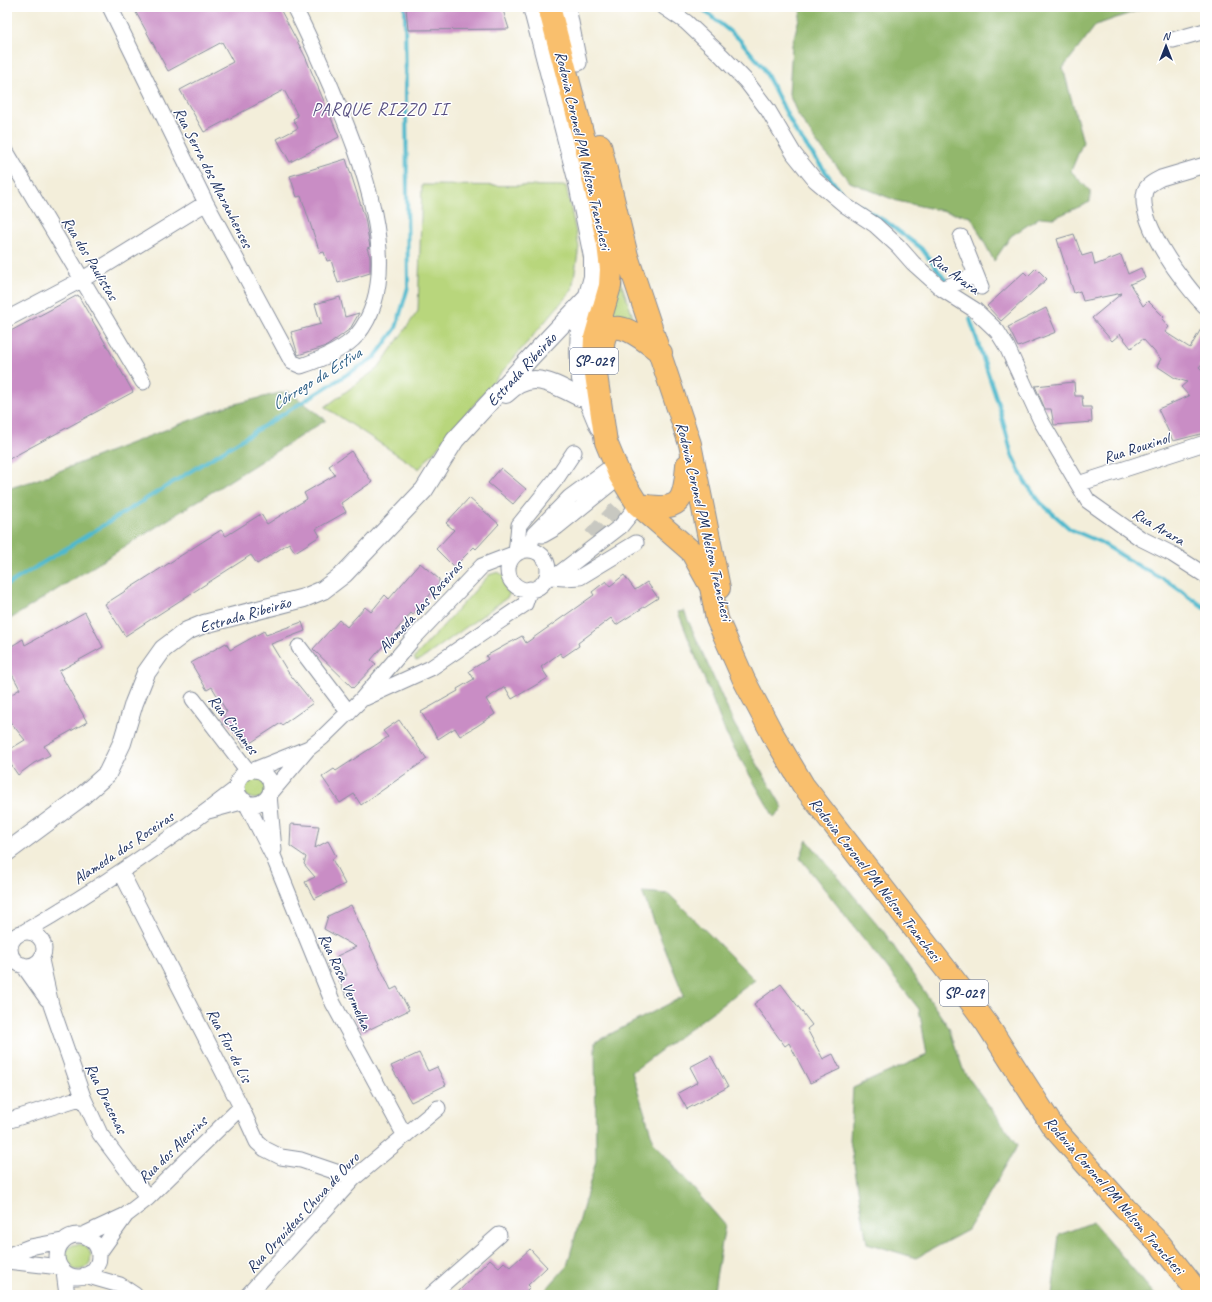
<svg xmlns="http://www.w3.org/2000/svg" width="1212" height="1302" font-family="Caveat,sans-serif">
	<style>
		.green { fill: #b8d67c; stroke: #6a826d }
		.forest { fill: #92b76c; stroke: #567365 }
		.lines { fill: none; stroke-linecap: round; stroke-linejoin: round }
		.stream { stroke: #4fb9cd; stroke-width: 4 }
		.building { fill: #c98dc5 }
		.minor-tunnel { stroke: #c8c8c1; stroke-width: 15; stroke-dasharray: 15 8; stroke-linecap: butt }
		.minor-casing { stroke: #878e9c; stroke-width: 17 }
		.tertiary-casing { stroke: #878e9c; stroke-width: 20 }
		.trunk-casing { stroke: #878e9c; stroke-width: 24 }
		.minor { stroke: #fff; stroke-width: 15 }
		.tertiary { stroke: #fff; stroke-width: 18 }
		.trunk { stroke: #f9bf6d; stroke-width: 22 }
		.labels { text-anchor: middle; stroke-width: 3; stroke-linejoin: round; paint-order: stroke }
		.shield { fill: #fff; stroke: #5f6d8e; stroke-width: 1 }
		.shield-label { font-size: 15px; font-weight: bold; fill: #1b2f5e }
		.street-label { font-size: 16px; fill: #1b2f5e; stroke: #fff }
		.water-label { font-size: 17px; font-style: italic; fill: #2d5f85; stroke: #fff }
		.quarter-label { font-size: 18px; letter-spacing: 1px; fill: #585082; stroke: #fff }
	</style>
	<rect width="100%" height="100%" fill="#fff"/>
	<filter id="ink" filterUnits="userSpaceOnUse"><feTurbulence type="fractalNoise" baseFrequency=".025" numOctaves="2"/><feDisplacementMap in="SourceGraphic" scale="8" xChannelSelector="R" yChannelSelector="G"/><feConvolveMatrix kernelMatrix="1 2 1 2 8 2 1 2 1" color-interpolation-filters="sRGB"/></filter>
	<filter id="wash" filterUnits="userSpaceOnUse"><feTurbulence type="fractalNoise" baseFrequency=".012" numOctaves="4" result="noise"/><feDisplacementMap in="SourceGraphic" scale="16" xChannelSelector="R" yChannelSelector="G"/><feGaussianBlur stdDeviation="0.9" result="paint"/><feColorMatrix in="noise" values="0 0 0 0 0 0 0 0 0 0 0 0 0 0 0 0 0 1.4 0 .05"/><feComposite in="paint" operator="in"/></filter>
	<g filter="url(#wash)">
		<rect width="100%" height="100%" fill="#f3eeda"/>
		<path class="green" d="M 422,185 L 566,186 L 579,247 L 572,290 L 419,469 L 325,407 L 378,368 L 418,311 Z
			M 620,279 L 635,323 L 604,328 Z
			M 498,572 C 509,578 513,585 508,597 L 422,659 L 416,661 L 414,658 L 489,575 Z
			M243 787a12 12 0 1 1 24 0a12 12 0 1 1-24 0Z
			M65 1257a13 13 0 1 1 26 0a13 13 0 1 1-26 0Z"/>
		<path class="forest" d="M 802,7 L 1148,7 L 1096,25 L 1063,68 L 1083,142 L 1071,171 L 1090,191 L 1090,202 L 1054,218 L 1040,217 L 1011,236 L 994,261 L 971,217 L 897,201 L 850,182 L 817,143 L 797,113 L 789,94 L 792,45 Z
			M 288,391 L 326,420 L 7,621 L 7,489 L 36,480 L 227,406 Z
			M 684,611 L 734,724 L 783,808 L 774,817 L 726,734 L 678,612 Z
			M 807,840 L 884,932 L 949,1028 L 964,1072 L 1018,1145 L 968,1230 L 916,1258 L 867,1243 L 850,1140 L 853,1088 L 927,1055 L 919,1009 L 800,858 Z
			M 642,892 L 669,894 L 755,980 L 632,1072 L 654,1143 L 725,1225 L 713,1295 L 541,1295 L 567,1266 L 596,1161 L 595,1042 L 684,996 Z
			M 1093,1222 L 1155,1295 L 1052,1295 L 1059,1235 Z"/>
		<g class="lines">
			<path class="stream" d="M 700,7 L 739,39 L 763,67 L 796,132 L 842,194
				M 853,202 L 888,223 L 921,248 L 947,282
				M 970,319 L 999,406 L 1012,455 L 1025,482 L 1041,503 L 1070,529 L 1100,542 L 1139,566 L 1167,581 L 1205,608
				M 7,585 L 375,357 L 396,328 L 408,287 L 405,7"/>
		</g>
		<g id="blocks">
			<path class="building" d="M 133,7 L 279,7 L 305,56 L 339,137 L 290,162 L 277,139 L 298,128 L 293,119 L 298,116 L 284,90 L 204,132 L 180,90 L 233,62 L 222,42 L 168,71 Z
				M 406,7 L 502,7 L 509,29 L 408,30 Z
				M 346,159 L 365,218 L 370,247 L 367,248 L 370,257 L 370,273 L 338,283 L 331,260 L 327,261 L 324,252 L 320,253 L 301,196 L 297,197 L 290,176 Z
				M 1074,234 L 1082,256 L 1092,253 L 1095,265 L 1121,255 L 1128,274 L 1141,268 L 1145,278 L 1130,284 L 1143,306 L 1148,301 L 1164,317 L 1162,319 L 1169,327 L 1165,332 L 1190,348 L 1205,322 L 1205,360 L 1199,367 L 1205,373 L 1205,433 L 1173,441 L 1158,409 L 1189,396 L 1181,387 L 1187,382 L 1175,378 L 1157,366 L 1161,359 L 1143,339 L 1131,348 L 1120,334 L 1112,341 L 1092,318 L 1122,293 L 1083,301 L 1080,291 L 1074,293 L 1057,239 Z
				M 1036,268 L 1047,279 L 1001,321 L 987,306 L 1024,272 L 1028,276 Z
				M 78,295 L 133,392 L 9,459 L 7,452 L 7,333 Z
				M 340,297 L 345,317 L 359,313 L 350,329 L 327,346 L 298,355 L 291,332 L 321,324 L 315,304 Z
				M 1046,308 L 1056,332 L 1018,347 L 1008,327 Z
				M 1074,382 L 1075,396 L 1082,396 L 1083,407 L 1091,407 L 1092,422 L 1054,425 L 1051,409 L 1045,409 L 1035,386 Z
				M 351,451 L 372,482 L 341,503 L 346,512 L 316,529 L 320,536 L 295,552 L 289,543 L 257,564 L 251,555 L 125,636 L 105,604 L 221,530 L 226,536 L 261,514 L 267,524 L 307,499 L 304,493 L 335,475 L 329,466 Z
				M 501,468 L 526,489 L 513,504 L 488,483 Z
				M 469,498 L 499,524 L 476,549 L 474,547 L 454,567 L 436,549 L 454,530 L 446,523 Z
				M 420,563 L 439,579 L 439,584 L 413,615 L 411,613 L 371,660 L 376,664 L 353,688 L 313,649 L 339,620 L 347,627 L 365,607 L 371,612 L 385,595 L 389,599 Z
				M 624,575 L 635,590 L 647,582 L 658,598 L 616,625 L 611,618 L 578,643 L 579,646 L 563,657 L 560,653 L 541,667 L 548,678 L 512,699 L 505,687 L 486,699 L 495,714 L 477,726 L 460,736 L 455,728 L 438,739 L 421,712 L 458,691 L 457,689 L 474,679 L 469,671 L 488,659 L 486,656 L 522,636 L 526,643 L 594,595 L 592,592 L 606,581 L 610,586 Z
				M 85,612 L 103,647 L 59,671 L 87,722 L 44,746 L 50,755 L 34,763 L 18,775 L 7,759 L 7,751 L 25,740 L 7,718 L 7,697 L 20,689 L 7,665 L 7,649 L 23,639 L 25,645 Z
				M 302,622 L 305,631 L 271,644 L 288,672 L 313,703 L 282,725 L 281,723 L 244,747 L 223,715 L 227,712 L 212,687 L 207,690 L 191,663 L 226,643 L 230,650 L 264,631 L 266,635 Z
				M 399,720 L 427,759 L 361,805 L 354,794 L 340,803 L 322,777 L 334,769 L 336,771 L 388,737 L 383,731 Z
				M 291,824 L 319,826 L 315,848 L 328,841 L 336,856 L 332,859 L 345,884 L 314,899 L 305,882 L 315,877 L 304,864 L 306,857 L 290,846 Z
				M 351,905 L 391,990 L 397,987 L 409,1010 L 362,1033 L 354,1017 L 360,1015 L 350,995 L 347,997 L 338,979 L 347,975 L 337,956 L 356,947 L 324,929 L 328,916 Z
				M 781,984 L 812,1025 L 807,1029 L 823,1059 L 833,1054 L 840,1069 L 810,1083 L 789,1043 L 785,1046 L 754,1004 Z
				M 419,1053 L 428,1071 L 437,1067 L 446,1085 L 411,1102 L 391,1066 Z
				M 711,1056 L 728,1087 L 687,1109 L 678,1093 L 698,1082 L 690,1067 Z
				M 530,1249 L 547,1267 L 528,1285 L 530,1287 L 522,1295 L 455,1295 L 490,1259 L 499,1267 L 504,1262 L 510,1267 Z"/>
		</g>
	</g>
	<g filter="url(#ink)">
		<use href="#blocks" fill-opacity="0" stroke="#878e9c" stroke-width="1"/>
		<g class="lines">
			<path class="minor-tunnel" d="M 591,536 L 630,494"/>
			<defs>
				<path id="minor" d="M 110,7 L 206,203 L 292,362 L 301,366 C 319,360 344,350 357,335 C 409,272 358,152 331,87 C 319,60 308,33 294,7
					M 568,7 L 579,63
					M 664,7 L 686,22 L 722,56 L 746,81 L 768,110 L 794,154 L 815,180 L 846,206 L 875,225 L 898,246 L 913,263 L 942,289 L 975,310 L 997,331 L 1007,347 L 1041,421 L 1088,501 L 1140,538 L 1172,554 L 1205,575
					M 1173,40 L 1205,31
					M 7,153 L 143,382
					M 1205,165 L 1161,178 C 1155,181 1147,185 1145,191 C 1136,221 1185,286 1205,306
					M 961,237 L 981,287
					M 942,289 L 976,275
					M 7,319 L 83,279 L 206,203
					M 1078,484 L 1205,443
					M 534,534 L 570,497 L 615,464
					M 528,550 L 534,534 L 543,535 L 557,527 L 620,476
					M508 570a20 20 0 1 1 40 0a20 20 0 1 1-40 0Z
					M 549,577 L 556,576 L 621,526 L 638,505
					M 550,577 L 564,578 L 580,577 L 636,543
					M 299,647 L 349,713
					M 365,698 L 431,668 L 525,604 L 530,589
					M 193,699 L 248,771
					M 254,770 L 309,748 L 323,737 L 362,699 L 412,640 L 482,566 L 516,553 L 519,525 L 556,479 L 574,452
					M237 787a17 17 0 1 1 34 0a17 17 0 1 1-34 0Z
					M 208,811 L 245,801 L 274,858 L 333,1003 L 405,1136
					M 274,850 L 269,795 L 307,750
					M 121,872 L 241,1107 L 257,1142 L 265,1149 L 281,1157 L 301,1160 L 354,1178
					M 24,932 C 98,889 169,841 237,788
					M10 949a17 17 0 1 1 34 0a17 17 0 1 1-34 0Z
					M 41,960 L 51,1005 L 83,1097 L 100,1134 L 148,1198
					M 23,965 L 47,999
					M 7,1121 L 83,1097
					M57 1256a21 21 0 1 1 42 0a21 21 0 1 1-42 0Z
					M 83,1235 L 126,1215 L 148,1198 L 241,1107
					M 99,1253 L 126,1215
					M 7,1256 L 30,1247 L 62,1241
					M 7,1261 L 60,1267
					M 64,1272 L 67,1295
					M 85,1275 L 120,1285 L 135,1295
					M 248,1295 L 354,1178 L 438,1108
					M 431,1295 L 499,1235"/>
				<path id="tertiary" d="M 532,7 L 577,179 L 593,257 L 593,277 L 580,324 L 579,353 L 581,379 L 587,398 L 599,427
					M 506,394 C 532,368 552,384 580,397
					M 7,852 L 80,798 L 107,774 L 122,743 L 134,703 L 146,673 L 163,649 L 187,631 L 204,624 L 304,598 L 323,590 L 344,574 L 424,490 L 455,440 L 532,356 L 587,298"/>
				<path id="trunk" d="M 549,7 L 586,147 L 608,244 L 611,269 L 610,286 L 595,338 L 594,361 L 606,442 L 620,476 L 638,505 L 691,551 L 711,587 L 717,619 L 744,680 L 772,733 L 803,785 L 962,990 L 987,1024 L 1053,1127 L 1125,1208 L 1160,1244 L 1200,1295
					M 600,145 L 627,256 L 690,444 L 719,588
					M 602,355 C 603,349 603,341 605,336 C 616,313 650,345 661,353
					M 638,505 C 680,511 684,505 687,465"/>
			</defs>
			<use href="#minor" class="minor-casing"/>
			<use href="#tertiary" class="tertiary-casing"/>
			<use href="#trunk" class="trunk-casing"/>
			<use href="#minor" class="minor"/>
			<use href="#tertiary" class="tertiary"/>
			<use href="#trunk" class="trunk"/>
		</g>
	</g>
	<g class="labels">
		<g class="shield">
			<rect x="570" y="348" width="48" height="26" rx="3"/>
			<rect x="940" y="980" width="48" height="26" rx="3"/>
		</g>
		<g class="shield-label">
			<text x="594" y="366">SP-029</text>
			<text x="964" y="998">SP-029</text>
		</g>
		<g class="street-label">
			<text transform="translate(584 150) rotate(77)" y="6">Rodovia Coronel PM Nelson Tranchesi</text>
			<text transform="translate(214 177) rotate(63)" y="6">Rua Serra dos Maranhenses</text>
			<text transform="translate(91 258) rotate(59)" y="6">Rua dos Paulistas</text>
			<text transform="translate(955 273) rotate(37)" y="6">Rua Arara</text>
			<text transform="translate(521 369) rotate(-47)" y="6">Estrada Ribeirão</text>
			<text transform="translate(1136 447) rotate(-18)" y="6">Rua Rouxinol</text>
			<text transform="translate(705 521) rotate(77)" y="6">Rodovia Coronel PM Nelson Tranchesi</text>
			<text transform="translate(1159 526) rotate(31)" y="6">Rua Arara</text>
			<text transform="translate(420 606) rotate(-48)" y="6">Alameda das Roseiras</text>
			<text transform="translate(245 614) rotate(-16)" y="6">Estrada Ribeirão</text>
			<text transform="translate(234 724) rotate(52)" y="6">Rua Ciclames</text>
			<text transform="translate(123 847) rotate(-34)" y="6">Alameda das Roseiras</text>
			<text transform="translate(876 879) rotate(52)" y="6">Rodovia Coronel PM Nelson Tranchesi</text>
			<text transform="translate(346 981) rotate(65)" y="6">Rua Rosa Vermelha</text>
			<text transform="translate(230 1045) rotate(63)" y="6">Rua Flor de Lis</text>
			<text transform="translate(107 1098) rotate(64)" y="6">Rua Dracenas</text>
			<text transform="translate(172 1149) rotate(-44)" y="6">Rua dos Alecrins</text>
			<text transform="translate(1115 1195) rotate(49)" y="6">Rodovia Coronel PM Nelson Tranchesi</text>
			<text transform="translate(302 1212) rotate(-47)" y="6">Rua Orquídeas Chuva de Ouro</text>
		</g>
		<g class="water-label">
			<text transform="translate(316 378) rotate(-32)" y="6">Córrego da Estiva</text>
		</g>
		<g class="quarter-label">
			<text x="380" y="115">PARQUE RIZZO II</text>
		</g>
	</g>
	<rect width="1212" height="1302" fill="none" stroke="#fff" stroke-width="24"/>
	<g transform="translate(1166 46)" stroke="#ffffff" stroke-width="3" paint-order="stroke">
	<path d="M0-3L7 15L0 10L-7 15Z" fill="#1b2f5e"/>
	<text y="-6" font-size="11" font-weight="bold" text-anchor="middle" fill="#1b2f5e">N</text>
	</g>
</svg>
